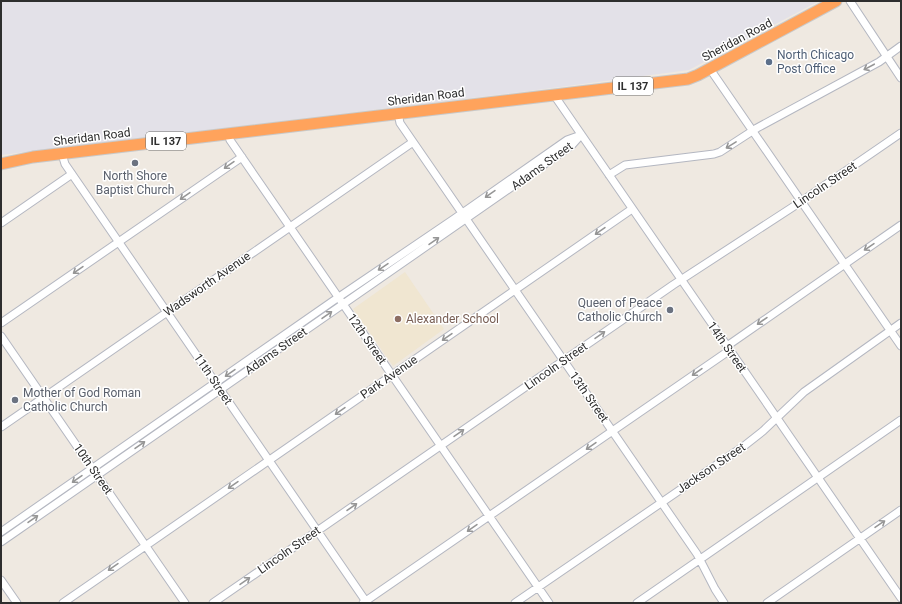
<svg xmlns="http://www.w3.org/2000/svg" width="902" height="604" font-family="Roboto,sans-serif">
	<style>
		.industrial { fill: #e3e1e8 }
		.education { fill: #f0e6d1 }
		.green { fill: #b6e59e }
		.lines { fill: none; stroke-linecap: round; stroke-linejoin: round }
		.minor-casing { stroke: #b4b7c1; stroke-width: 9 }
		.highway-casing { stroke: #c9c9c9; stroke-width: 13 }
		.minor { stroke: #fff; stroke-width: 7 }
		.highway { stroke: #ffa35c; stroke-width: 11 }
		.oneway { stroke: #969696 }
		.service-dot { fill: #5c6f8a; stroke: #fff; stroke-width: 1.5 }
		.worship-dot { fill: #6b7280; stroke: #fff; stroke-width: 1.5 }
		.education-dot { fill: #8d6e63; stroke: #fff; stroke-width: 1.5 }
		.labels { text-anchor: middle; stroke-width: 3; stroke-linejoin: round; paint-order: stroke }
		.shield { fill: #fff; stroke: #6d6d6d; stroke-width: 1 }
		.shield-label { font-size: 11px; font-weight: bold; fill: #2e2e2e }
		.street-label { font-size: 12px; fill: #2e2e2e; stroke: #fff }
		.service-label { font-size: 12px; fill: #4e5e75; stroke: #fff; text-anchor: start }
		.worship-label { font-size: 12px; fill: #5b616d; stroke: #fff }
		.education-label { font-size: 12px; fill: #785e54; stroke: #fff; text-anchor: start }
	</style>
	<rect width="100%" height="100%" fill="#efe9e1"/>
	<path class="industrial" d="M 1,1 L 819,1 L 689,70 L 529,91 L 1,155 Z"/>
	<path class="education" d="M 405,272 L 444,329 L 393,366 L 353,309 Z"/>
	<path class="green" d="M 332,306 L 334,307 L 226,382 L 225,381 Z
		M 210,391 L 211,392 L 102,467 L 102,466 Z"/>
	<g class="lines">
		<defs>
			<path id="minor" d="M 850,1 L 901,78
				M 710,69 L 901,346
				M 554,95 L 901,598
				M 398,113 L 400,123 L 697,554 L 715,589 L 724,603
				M 228,134 L 230,140 L 549,603
				M 62,154 L 65,164 L 367,603
				M 609,175 L 625,165 L 714,154 L 720,152 L 757,128 L 879,62 L 901,46
				M 1,223 L 72,174
				M 1,323 L 242,157
				M 1,336 L 185,603
				M 727,346 L 901,225
				M 1,427 L 413,142
				M 1,532 L 333,301 L 454,219 L 567,140 L 581,135
				M 1,542 L 572,145 L 581,135
				M 1,580 L 17,603
				M 63,603 L 632,209
				M 213,603 L 673,285 L 802,201 L 901,133
				M 363,603 L 730,350
				M 515,603 L 744,446 L 763,431 L 804,392 L 901,323
				M 637,603 L 901,420
				M 767,603 L 901,510"/>
			<path id="highway" d="M 1,164 L 33,157 L 688,79 L 698,75 L 836,1"/>
		</defs>
		<use href="#minor" class="minor-casing"/>
		<use href="#highway" class="highway-casing"/>
		<use href="#minor" class="minor"/>
		<use href="#highway" class="highway"/>
	</g>
	<defs><path id="oneway-shaft" d="M-6 0H5M1.5-3L5.5 0L1.5 3" fill="none" stroke-width="1.6" stroke-linecap="round" stroke-linejoin="round"/></defs>
	<g class="oneway">
		<use href="#oneway-shaft" transform="translate(869 67) rotate(152)"/>
		<use href="#oneway-shaft" transform="translate(731 145) rotate(148)"/>
		<use href="#oneway-shaft" transform="translate(229 165) rotate(145)"/>
		<use href="#oneway-shaft" transform="translate(490 194) rotate(145)"/>
		<use href="#oneway-shaft" transform="translate(185 196) rotate(145)"/>
		<use href="#oneway-shaft" transform="translate(600 231) rotate(145)"/>
		<use href="#oneway-shaft" transform="translate(434 241) rotate(-35)"/>
		<use href="#oneway-shaft" transform="translate(869 247) rotate(146)"/>
		<use href="#oneway-shaft" transform="translate(383 267) rotate(146)"/>
		<use href="#oneway-shaft" transform="translate(78 270) rotate(145)"/>
		<use href="#oneway-shaft" transform="translate(327 315) rotate(-35)"/>
		<use href="#oneway-shaft" transform="translate(762 321) rotate(145)"/>
		<use href="#oneway-shaft" transform="translate(600 335) rotate(-35)"/>
		<use href="#oneway-shaft" transform="translate(447 337) rotate(145)"/>
		<use href="#oneway-shaft" transform="translate(697 372) rotate(145)"/>
		<use href="#oneway-shaft" transform="translate(230 373) rotate(145)"/>
		<use href="#oneway-shaft" transform="translate(340 411) rotate(145)"/>
		<use href="#oneway-shaft" transform="translate(459 433) rotate(-35)"/>
		<use href="#oneway-shaft" transform="translate(140 445) rotate(-35)"/>
		<use href="#oneway-shaft" transform="translate(591 446) rotate(145)"/>
		<use href="#oneway-shaft" transform="translate(77 479) rotate(145)"/>
		<use href="#oneway-shaft" transform="translate(233 485) rotate(145)"/>
		<use href="#oneway-shaft" transform="translate(352 507) rotate(-35)"/>
		<use href="#oneway-shaft" transform="translate(33 519) rotate(-35)"/>
		<use href="#oneway-shaft" transform="translate(880 524) rotate(-34)"/>
		<use href="#oneway-shaft" transform="translate(472 528) rotate(145)"/>
		<use href="#oneway-shaft" transform="translate(113 567) rotate(145)"/>
		<use href="#oneway-shaft" transform="translate(245 581) rotate(-35)"/>
	</g>
	<circle class="service-dot" cx="769" cy="62" r="4"/>
	<g class="worship-dot">
		<circle cx="135" cy="163" r="4"/>
		<circle cx="670" cy="310" r="4"/>
		<circle cx="15" cy="400" r="4"/>
	</g>
	<circle class="education-dot" cx="398" cy="319" r="4"/>
	<g class="labels">
		<g class="shield">
			<rect x="613" y="77" width="40" height="18" rx="3"/>
			<rect x="146" y="132" width="40" height="18" rx="3"/>
		</g>
		<g class="shield-label">
			<text x="633" y="90">IL 137</text>
			<text x="166" y="145">IL 137</text>
		</g>
		<g class="street-label">
			<text transform="translate(737 40) rotate(-28)" y="4">Sheridan Road</text>
			<text transform="translate(426 97) rotate(-7)" y="4">Sheridan Road</text>
			<text transform="translate(92 137) rotate(-7)" y="4">Sheridan Road</text>
			<text transform="translate(542 166) rotate(-36)" y="4">Adams Street</text>
			<text transform="translate(825 185) rotate(-34)" y="4">Lincoln Street</text>
			<text transform="translate(207 284) rotate(-35)" y="4">Wadsworth Avenue</text>
			<text transform="translate(367 339) rotate(55)" y="4">12th Street</text>
			<text transform="translate(727 347) rotate(55)" y="4">14th Street</text>
			<text transform="translate(276 351) rotate(-35)" y="4">Adams Street</text>
			<text transform="translate(556 366) rotate(-35)" y="4">Lincoln Street</text>
			<text transform="translate(389 377) rotate(-35)" y="4">Park Avenue</text>
			<text transform="translate(213 379) rotate(56)" y="4">11th Street</text>
			<text transform="translate(589 397) rotate(55)" y="4">13th Street</text>
			<text transform="translate(711 468) rotate(-34)" y="4">Jackson Street</text>
			<text transform="translate(93 469) rotate(55)" y="4">10th Street</text>
			<text transform="translate(289 550) rotate(-35)" y="4">Lincoln Street</text>
		</g>
		<g class="service-label">
			<text x="777" y="59">North Chicago<tspan x="777" dy="14">Post Office</tspan></text>
		</g>
		<g class="worship-label">
			<text x="135" y="180">North Shore<tspan x="135" dy="14">Baptist Church</tspan></text>
			<text x="662" y="307" text-anchor="end">Queen of Peace<tspan x="662" dy="14">Catholic Church</tspan></text>
			<text x="23" y="397" text-anchor="start">Mother of God Roman<tspan x="23" dy="14">Catholic Church</tspan></text>
		</g>
		<g class="education-label">
			<text x="406" y="323">Alexander School</text>
		</g>
	</g>
	<rect width="902" height="604" fill="none" stroke="#2e2e2e" stroke-width="4"/>
</svg>
